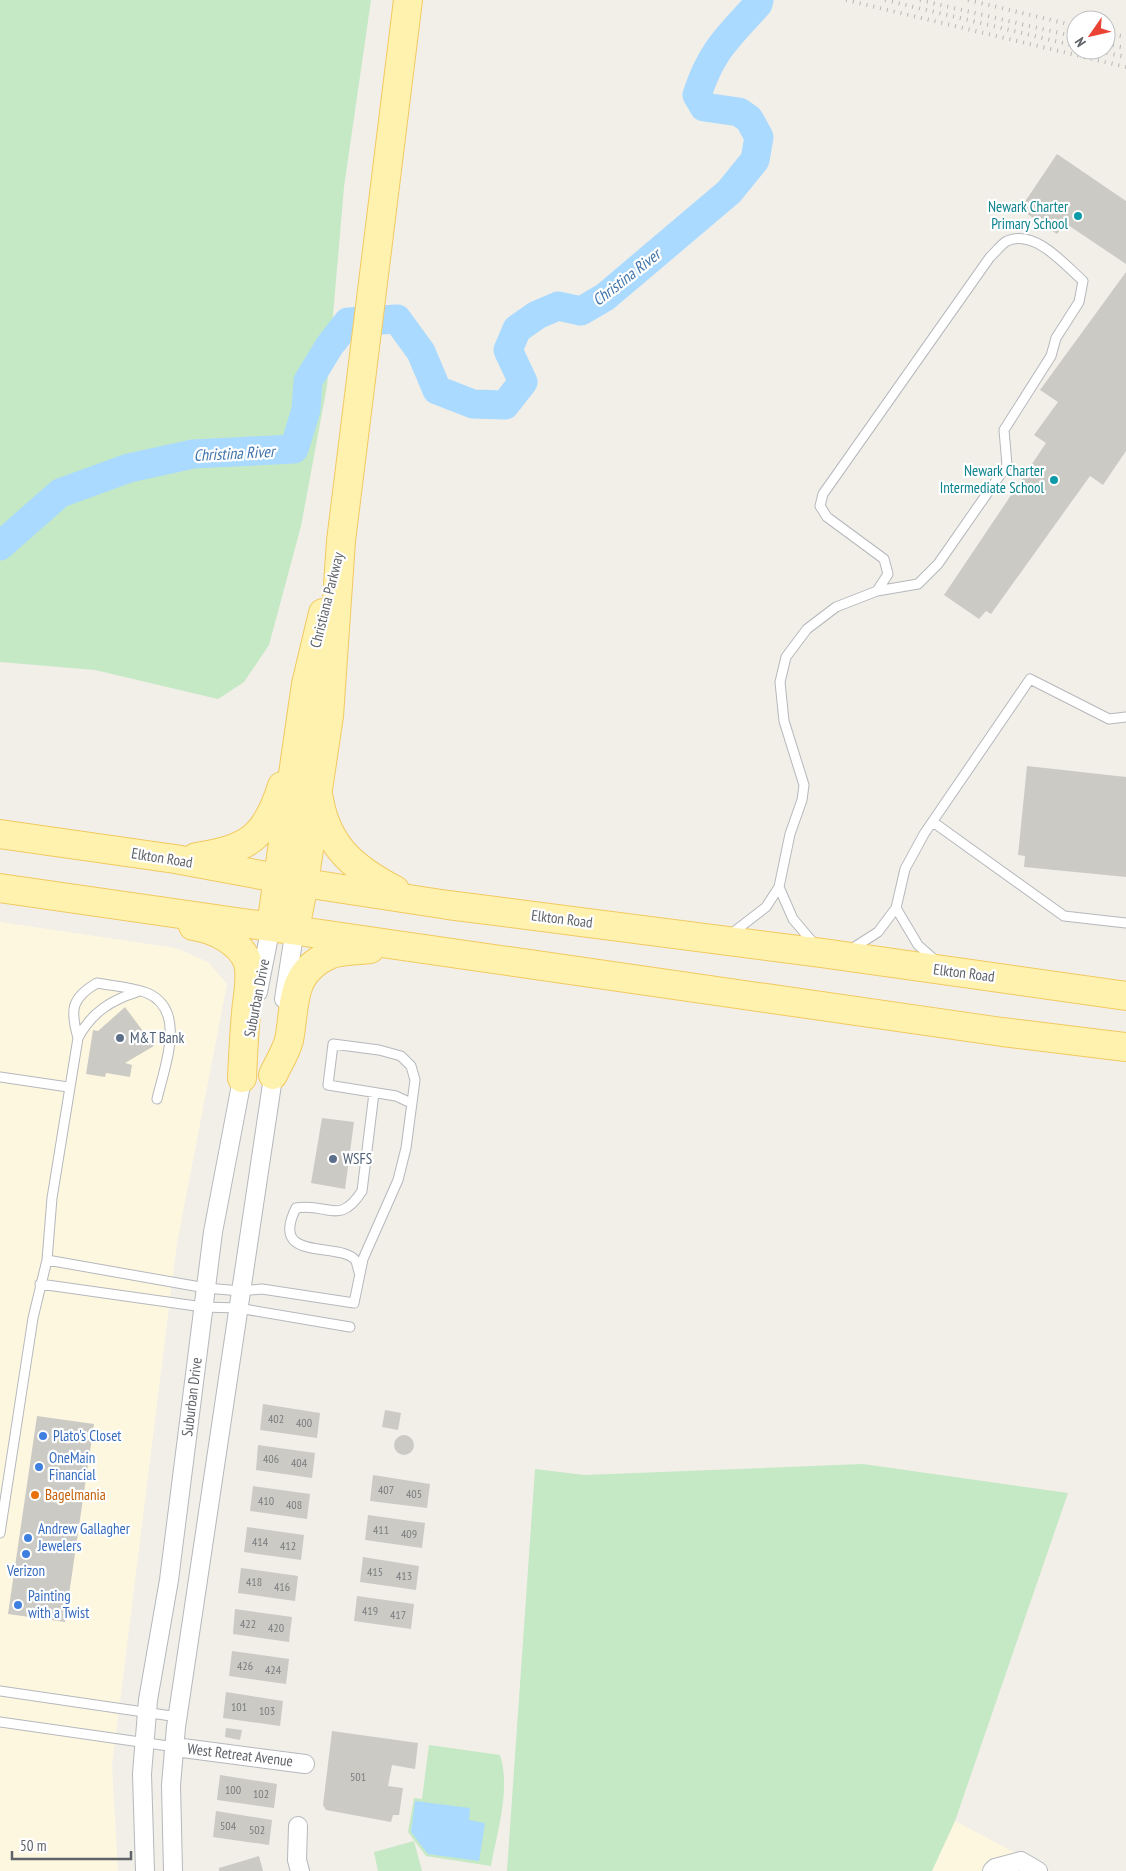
<svg xmlns="http://www.w3.org/2000/svg" width="1126" height="1871" font-family="'PT Sans Narrow',sans-serif">
	<style>
		.commercial { fill: #fef7e0 }
		.green { fill: #c5e8c5 }
		.water { fill: #aadaff }
		.lines { fill: none; stroke-linecap: round; stroke-linejoin: round }
		.river { stroke: #aadaff; stroke-width: 29 }
		.building { fill: #cccac5 }
		.service-casing { stroke: #b5b8bc; stroke-width: 11 }
		.minor-casing { stroke: #b5b8bc; stroke-width: 20 }
		.primary-casing { stroke: #f2c960; stroke-width: 30 }
		.service { stroke: #fff; stroke-width: 9 }
		.minor { stroke: #fff; stroke-width: 18 }
		.primary { stroke: #fff2af; stroke-width: 28 }
		.rail { stroke: #b6b7b8; stroke-width: 4; stroke-dasharray: 1 6; stroke-linecap: butt }
		.culture-dot { fill: #0f9aa8; stroke: #fff; stroke-width: 2 }
		.service-dot { fill: #5c6f8a; stroke: #fff; stroke-width: 2 }
		.shop-dot { fill: #3f7fe0; stroke: #fff; stroke-width: 2 }
		.food-dot { fill: #e8710a; stroke: #fff; stroke-width: 2 }
		.labels { text-anchor: middle; stroke-width: 4.5; stroke-linejoin: round; paint-order: stroke }
		.number-label { font-size: 12px; fill: #7a7d7f }
		.culture-label { font-size: 15px; fill: #0d838f; stroke: #fff; text-anchor: end }
		.street-label { font-size: 15px; fill: #5f6368; stroke: #fff }
		.service-label { font-size: 15px; fill: #4e5e75; stroke: #fff; text-anchor: start }
		.shop-label { font-size: 15px; fill: #366cbe; stroke: #fff; text-anchor: start }
		.food-label { font-size: 15px; fill: #c56008; stroke: #fff; text-anchor: start }
		.water-label { font-size: 16px; font-style: italic; fill: #4174aa; stroke: #fff }
	</style>
	<rect width="100%" height="100%" fill="#f1efe8"/>
	<path class="commercial" d="M 0,922 L 176,948 L 208,962 L 227,984 L 177,1243 L 112,1766 L 118,1871 L 0,1871 Z
		M 955,1821 L 1050,1871 L 932,1871 Z"/>
	<path class="green" d="M 0,0 L 371,0 L 344,187 L 327,386 L 301,526 L 269,645 L 244,682 L 218,699 L 95,670 L 0,662 Z
		M 863,1464 L 1068,1493 L 955,1821 L 932,1871 L 507,1871 L 535,1469 L 584,1475 Z
		M 429,1745 L 500,1755 C 511,1789 497,1832 491,1866 L 426,1856 L 408,1832 L 414,1798 L 422,1799 Z
		M 414,1841 L 422,1871 L 378,1871 L 374,1852 Z"/>
	<path class="water" d="M 415,1801 L 470,1808 L 469,1820 L 485,1823 L 479,1861 L 428,1854 L 411,1832 Z"/>
	<g class="lines">
		<path class="river" d="M 0,546 L 60,493 L 129,468 L 193,454 L 294,449 L 306,410 L 308,381 L 330,345 L 348,322 L 397,319 L 421,352 L 437,390 L 473,404 L 505,405 L 523,382 L 508,350 L 517,329 L 537,315 L 558,306 L 581,311 L 605,297 L 729,192 L 755,160 L 759,137 L 749,119 L 739,112 L 704,107 L 697,95 C 711,51 728,37 758,4 L 759,0"/>
	</g>
	<path class="building" d="M 1057,154 L 1126,201 L 1126,264 L 1065,223 L 1057,234 L 1020,209 Z
		M 1126,272 L 1126,451 L 1103,485 L 1090,476 L 991,614 L 986,611 L 979,619 L 944,595 L 1046,443 L 1034,435 L 1058,402 L 1040,390 Z
		M 1027,766 L 1126,777 L 1126,877 L 1024,867 L 1025,856 L 1018,855 Z
		M 125,1007 L 154,1046 L 125,1063 L 132,1065 L 130,1077 L 106,1073 L 105,1077 L 86,1074 L 93,1030 L 98,1031 Z
		M 322,1118 L 354,1122 L 345,1189 L 311,1183 Z
		M 263,1404 L 320,1413 L 317,1438 L 260,1430 Z
		M 385,1410 L 401,1413 L 398,1430 L 382,1427 Z
		M 37,1416 L 94,1424 L 65,1622 L 8,1614 Z
		M394 1445a10 10 0 1 1 20 0a10 10 0 1 1-20 0Z
		M 258,1445 L 315,1453 L 312,1478 L 256,1470 Z
		M 373,1475 L 430,1484 L 427,1508 L 370,1501 Z
		M 253,1486 L 310,1494 L 307,1519 L 250,1511 Z
		M 368,1515 L 425,1523 L 422,1548 L 365,1540 Z
		M 247,1527 L 304,1535 L 301,1560 L 244,1552 Z
		M 363,1557 L 419,1566 L 416,1590 L 360,1582 Z
		M 241,1568 L 298,1576 L 295,1601 L 238,1593 Z
		M 357,1596 L 414,1604 L 411,1629 L 354,1621 Z
		M 235,1609 L 292,1617 L 289,1642 L 233,1634 Z
		M 232,1651 L 289,1659 L 286,1684 L 229,1676 Z
		M 226,1692 L 283,1701 L 280,1726 L 223,1718 Z
		M 226,1728 L 242,1730 L 240,1740 L 225,1737 Z
		M 332,1731 L 418,1743 L 415,1769 L 392,1765 L 388,1786 L 403,1788 L 399,1815 L 393,1815 L 391,1822 L 326,1810 L 323,1805 Z
		M 220,1775 L 277,1784 L 274,1808 L 217,1800 Z
		M 216,1811 L 272,1820 L 269,1845 L 213,1837 Z
		M 259,1856 L 263,1871 L 219,1871 L 219,1868 Z"/>
	<g class="lines">
		<defs>
			<path id="service" d="M 933,822 L 1064,916 L 1126,923
				M 779,887 L 793,919 L 815,945
				M 896,908 L 918,945 L 936,961
				M 731,934 L 766,907 L 779,887 L 790,834 L 802,800 L 804,785 L 784,721 L 780,682 L 786,657 L 807,629 L 836,607 L 877,591 L 918,584 L 938,564 L 1007,465 L 1004,430 L 1051,356 L 1056,338 L 1079,302 L 1083,281 C 1064,264 1035,229 1007,241 C 1001,244 995,253 990,257 L 823,494 L 820,506 L 827,517 L 884,559 L 888,574 L 877,591
				M 850,950 L 878,932 L 896,908 L 905,869 L 924,834 L 1030,679 L 1109,719 L 1126,717
				M 78,1038 C 70,1010 71,998 97,983 C 113,986 132,987 147,993 C 188,1010 164,1068 157,1099
				M 0,1077 L 68,1087
				M 47,1260 L 206,1288 L 241,1291 L 262,1289 L 354,1303 L 363,1259 L 398,1180 L 406,1148 L 415,1080 L 411,1066 L 401,1056 L 379,1050 L 333,1044 L 328,1085 L 396,1096 L 411,1103
				M 359,1272 C 358,1269 357,1264 356,1261 C 341,1240 268,1264 296,1208 C 327,1202 339,1227 362,1191 L 374,1093
				M 40,1284 L 203,1307 L 238,1308 L 350,1327
				M 0,1533 L 33,1318 L 47,1260 L 52,1198 L 78,1038 C 91,1013 111,1000 137,992
				M 0,1691 L 178,1717
				M 0,1722 L 175,1747"/>
			<path id="minor" d="M 258,992 L 271,926
				M 284,999 L 295,929
				M 175,1747 L 305,1764
				M 298,1826 L 297,1860 L 300,1871
				M 145,1871 L 142,1774 L 148,1700 L 169,1580 L 213,1232 L 244,1069
				M 173,1871 L 171,1785 L 176,1727 L 275,1064
				M 992,1871 L 995,1868 L 1021,1861 L 1038,1871"/>
			<path id="primary" d="M 319,799 C 327,847 355,869 395,890
				M 0,834 L 175,859 L 304,883 L 448,905 L 822,953 L 1126,996
				M 196,857 C 248,850 266,837 282,786
				M 0,888 L 1002,1032 L 1126,1047
				M 193,926 C 214,929 241,942 248,963 C 252,978 247,998 246,1013 C 244,1035 243,1056 242,1078
				M 271,926 L 306,684 L 323,613
				M 295,929 L 304,883 L 329,716 L 341,541 L 408,0
				M 273,1075 C 278,1064 286,1052 289,1040 C 296,1005 289,973 329,955 C 340,950 358,951 370,949"/>
		</defs>
		<use href="#service" class="service-casing"/>
		<use href="#minor" class="minor-casing"/>
		<use href="#primary" class="primary-casing"/>
		<use href="#service" class="service"/>
		<use href="#minor" class="minor"/>
		<use href="#primary" class="primary"/>
		<path class="rail" d="M 846,0 L 1126,67
			M 885,0 L 1076,46
			M 920,0 L 1076,37
			M 968,0 L 1076,26
			M 1106,33 L 1126,37
			M 1106,44 L 1126,48
			M 1093,50 L 1126,57"/>
	</g>
	<g class="culture-dot">
		<circle cx="1078" cy="216" r="5"/>
		<circle cx="1054" cy="480" r="5"/>
	</g>
	<g class="service-dot">
		<circle cx="120" cy="1038" r="5"/>
		<circle cx="333" cy="1159" r="5"/>
	</g>
	<g class="shop-dot">
		<circle cx="43" cy="1436" r="5"/>
		<circle cx="39" cy="1467" r="5"/>
		<circle cx="28" cy="1538" r="5"/>
		<circle cx="26" cy="1554" r="5"/>
		<circle cx="18" cy="1605" r="5"/>
	</g>
	<circle class="food-dot" cx="35" cy="1495" r="5"/>
	<g class="labels">
		<g class="number-label">
			<text x="276" y="1423">402</text>
			<text x="304" y="1427">400</text>
			<text x="271" y="1463">406</text>
			<text x="299" y="1467">404</text>
			<text x="386" y="1494">407</text>
			<text x="414" y="1498">405</text>
			<text x="266" y="1505">410</text>
			<text x="294" y="1509">408</text>
			<text x="381" y="1534">411</text>
			<text x="409" y="1538">409</text>
			<text x="260" y="1546">414</text>
			<text x="288" y="1550">412</text>
			<text x="375" y="1576">415</text>
			<text x="404" y="1580">413</text>
			<text x="254" y="1586">418</text>
			<text x="282" y="1591">416</text>
			<text x="370" y="1615">419</text>
			<text x="398" y="1619">417</text>
			<text x="248" y="1628">422</text>
			<text x="276" y="1632">420</text>
			<text x="245" y="1670">426</text>
			<text x="273" y="1674">424</text>
			<text x="239" y="1711">101</text>
			<text x="267" y="1715">103</text>
			<text x="358" y="1781">501</text>
			<text x="233" y="1794">100</text>
			<text x="261" y="1798">102</text>
			<text x="228" y="1830">504</text>
			<text x="257" y="1834">502</text>
		</g>
		<g class="culture-label">
			<text x="1068" y="212">Newark Charter<tspan x="1068" dy="17">Primary School</tspan></text>
			<text x="1044" y="476">Newark Charter<tspan x="1044" dy="17">Intermediate School</tspan></text>
		</g>
		<g class="street-label">
			<text transform="translate(327 600) rotate(-76)" y="5">Christiana Parkway</text>
			<text transform="translate(162 858) rotate(9)" y="5">Elkton Road</text>
			<text transform="translate(562 919) rotate(7)" y="5">Elkton Road</text>
			<text transform="translate(964 973) rotate(7)" y="5">Elkton Road</text>
			<text transform="translate(257 998) rotate(-79)" y="5">Suburban Drive</text>
			<text transform="translate(192 1397) rotate(-83)" y="5">Suburban Drive</text>
			<text transform="translate(240 1755) rotate(7)" y="5">West Retreat Avenue</text>
		</g>
		<g class="service-label">
			<text x="130" y="1043">M&amp;T Bank</text>
			<text x="343" y="1164">WSFS</text>
		</g>
		<g class="shop-label">
			<text x="53" y="1441">Plato's Closet</text>
			<text x="49" y="1463">OneMain<tspan x="49" dy="17">Financial</tspan></text>
			<text x="38" y="1534">Andrew Gallagher<tspan x="38" dy="17">Jewelers</tspan></text>
			<text x="26" y="1576" text-anchor="middle">Verizon</text>
			<text x="28" y="1601">Painting<tspan x="28" dy="17">with a Twist</tspan></text>
		</g>
		<g class="food-label">
			<text x="45" y="1500">Bagelmania</text>
		</g>
		<g class="water-label">
			<text transform="translate(626 277) rotate(-38)" y="6">Christina River</text>
			<text transform="translate(234 453) rotate(-3)" y="6">Christina River</text>
		</g>
	</g>
	<g transform="translate(1091 35) rotate(236)"><circle r="24" fill="#ffffff" stroke="#bfc1c3"/>
	<path d="M0-4L9 19L0 12L-9 19Z" fill="#ea4335"/>
	<text y="-8" font-size="14" font-weight="bold" text-anchor="middle" fill="#5f6368">N</text>
	</g>
	<path d="M12 1851v8h119v-8" fill="none" stroke="#5f6368" stroke-width="2.5"/>
	<text x="20" y="1851" font-size="15" fill="#5f6368" stroke="#ffffff" stroke-width="4" paint-order="stroke">50 m</text>
</svg>
